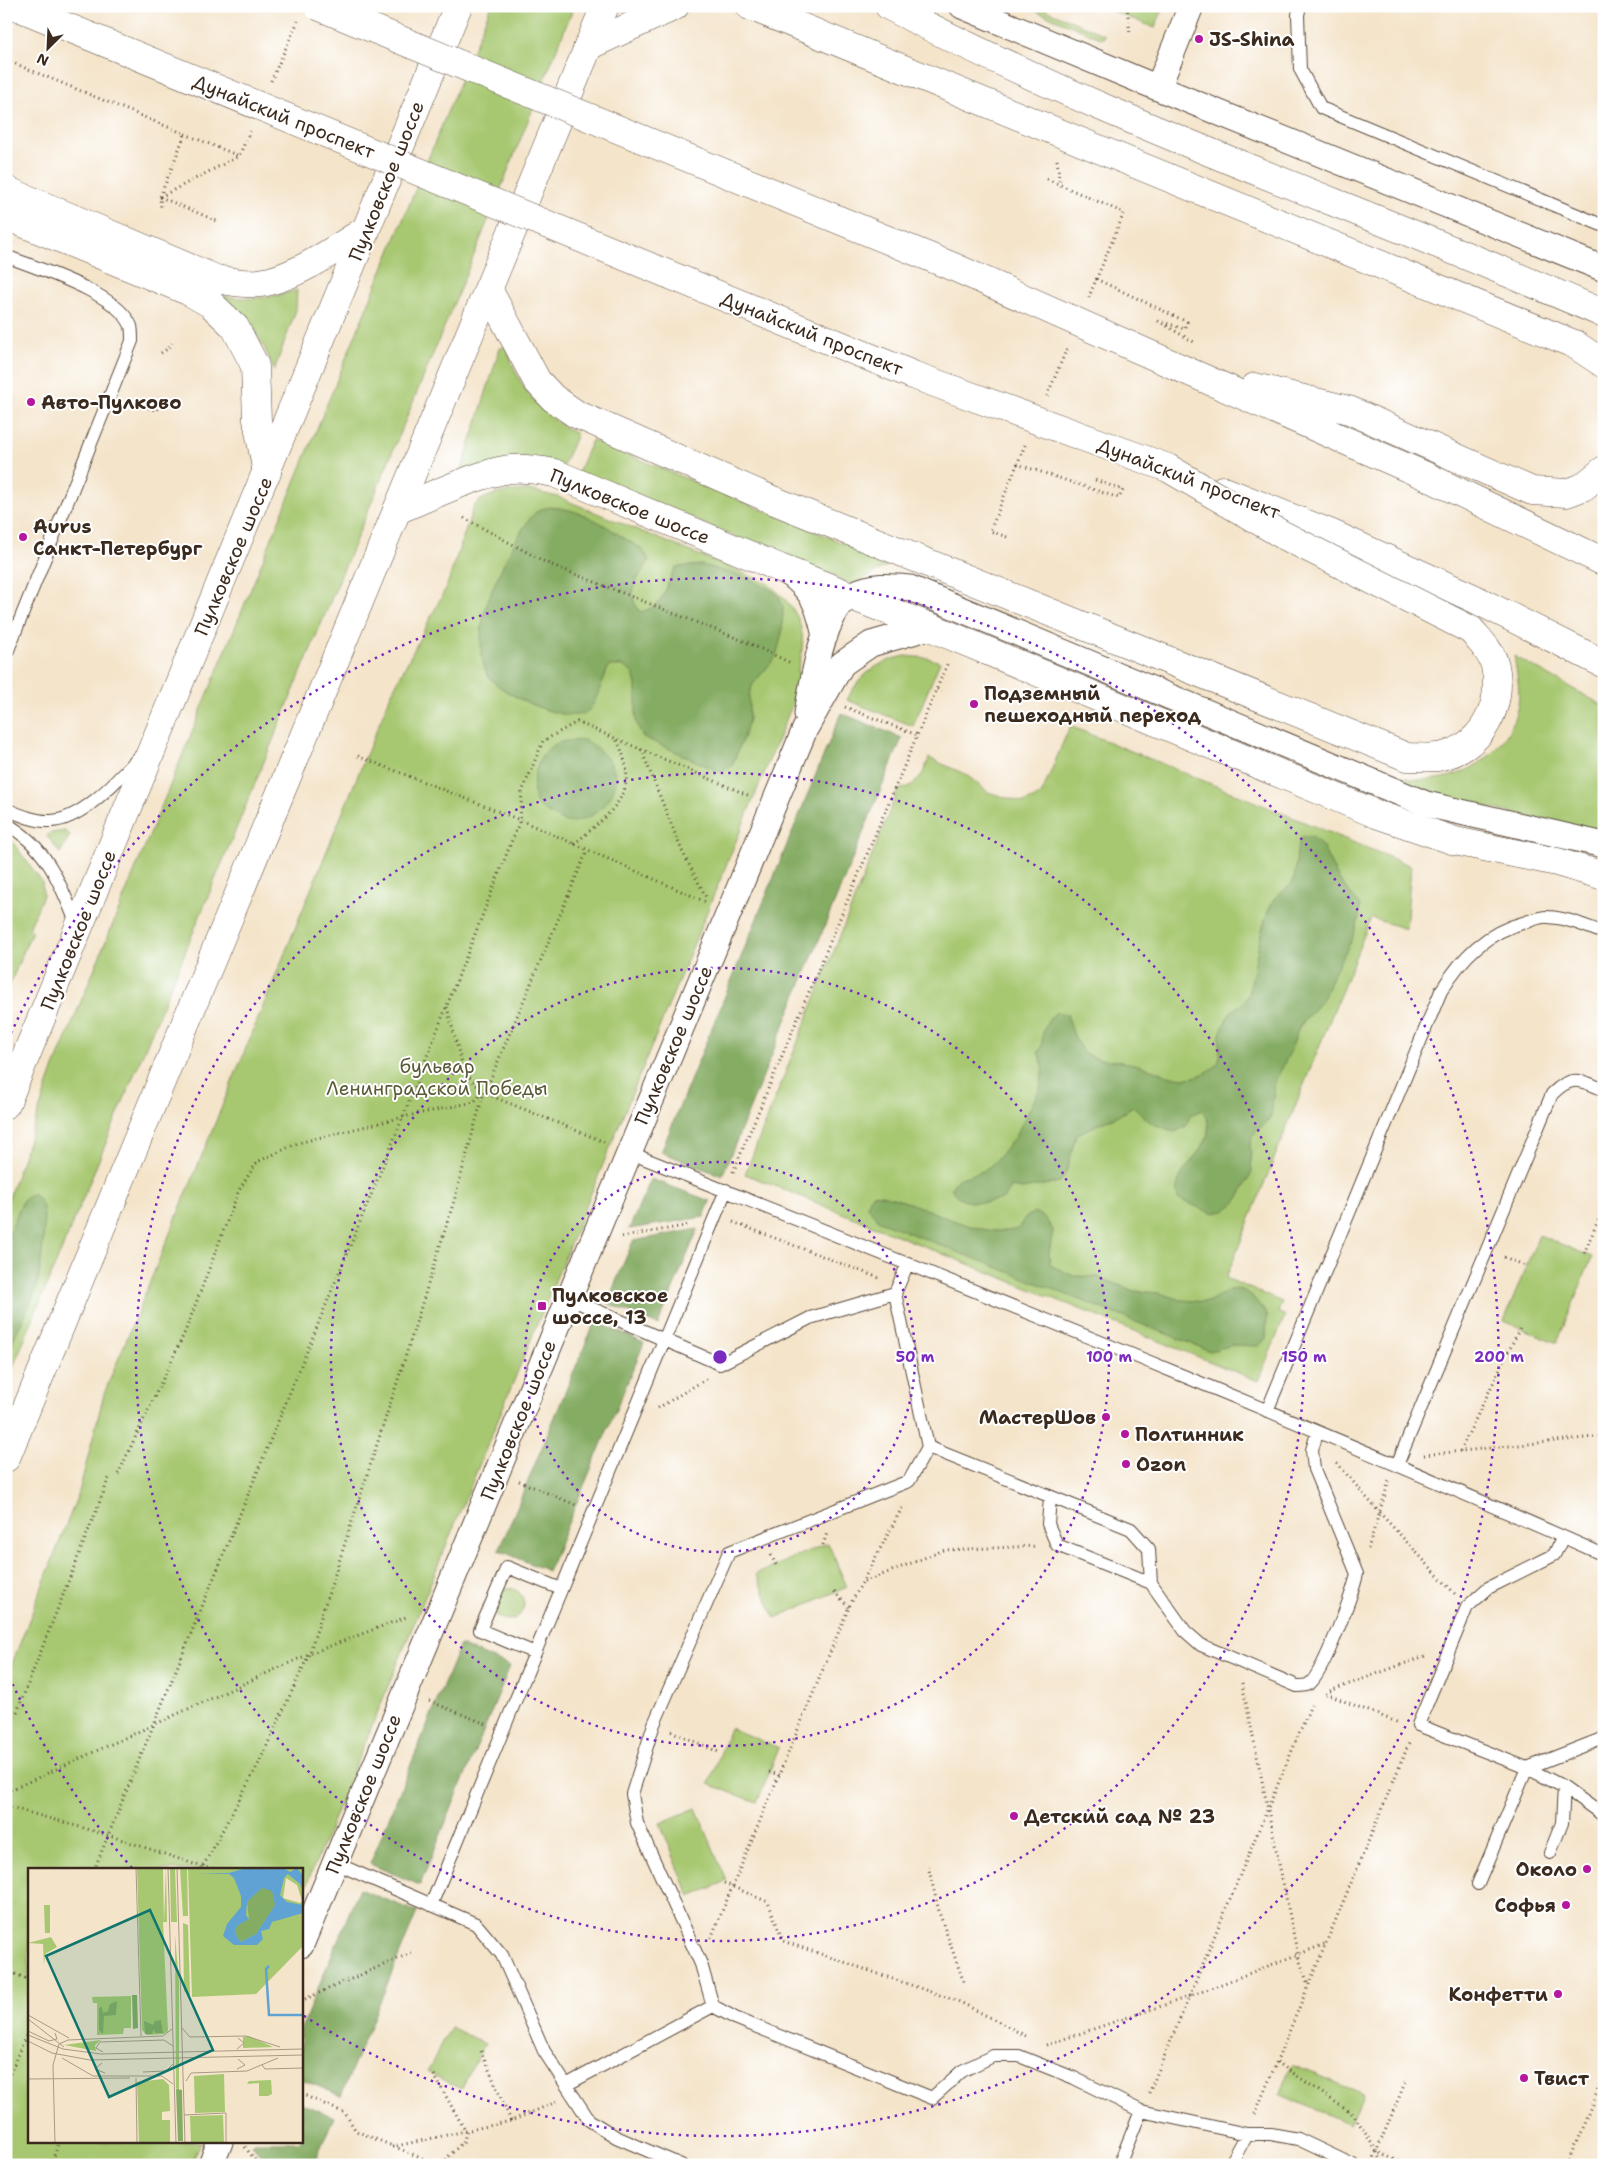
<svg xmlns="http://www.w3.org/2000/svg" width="1610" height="2171" font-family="'Shantell Sans',sans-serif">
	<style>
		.green { fill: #a7c871; stroke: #717948 }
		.forest { fill: #85ac63; stroke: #606b40 }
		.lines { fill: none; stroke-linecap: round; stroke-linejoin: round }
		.service-casing { stroke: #574638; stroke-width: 14 }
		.minor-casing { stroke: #574638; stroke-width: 27 }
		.tertiary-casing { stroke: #574638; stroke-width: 29 }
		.secondary-casing { stroke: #574638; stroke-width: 29 }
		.primary-casing { stroke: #574638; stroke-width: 29 }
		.path { stroke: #574638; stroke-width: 3; stroke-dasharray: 1 4; stroke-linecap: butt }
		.service { stroke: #fff; stroke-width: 12 }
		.minor { stroke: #fff; stroke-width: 25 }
		.tertiary { stroke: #fff; stroke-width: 28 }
		.secondary { stroke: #fff; stroke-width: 28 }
		.primary { stroke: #fff; stroke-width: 28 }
		.secondary-bridge-casing { stroke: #574638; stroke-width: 29; stroke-linecap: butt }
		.secondary-bridge { stroke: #fff; stroke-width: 28 }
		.ring { fill: none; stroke: #7b2cbf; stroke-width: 2.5; stroke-dasharray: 2.5 5 }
		.poi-dot { fill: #b5179e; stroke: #fff; stroke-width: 2 }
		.labels { text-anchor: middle; stroke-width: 4; stroke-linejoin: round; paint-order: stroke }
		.poi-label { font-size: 19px; font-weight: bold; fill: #3b2a1e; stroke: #fff; text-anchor: start }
		.street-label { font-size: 19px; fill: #3b2a1e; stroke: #fff }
		.park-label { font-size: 19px; fill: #5b5937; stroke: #fff }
		.inset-river { fill: none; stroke: #5fa2d3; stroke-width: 2.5 }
		.inset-road { fill: none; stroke: #aa9a85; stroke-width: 1 }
		.view { fill: #0f766e; fill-opacity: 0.15; stroke: #0f766e; stroke-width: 2.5 }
		.inset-edge { fill: none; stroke: #3b2a1e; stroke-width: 2.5 }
		.centre { fill: #7b2cbf; stroke: #fff; stroke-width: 2.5 }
		.ring-label { font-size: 15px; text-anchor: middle; font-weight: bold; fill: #7b2cbf; stroke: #fff; stroke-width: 4; stroke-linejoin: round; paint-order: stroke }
	</style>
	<rect width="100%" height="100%" fill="#fff"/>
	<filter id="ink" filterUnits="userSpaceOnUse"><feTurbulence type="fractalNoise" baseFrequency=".02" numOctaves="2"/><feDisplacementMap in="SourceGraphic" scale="10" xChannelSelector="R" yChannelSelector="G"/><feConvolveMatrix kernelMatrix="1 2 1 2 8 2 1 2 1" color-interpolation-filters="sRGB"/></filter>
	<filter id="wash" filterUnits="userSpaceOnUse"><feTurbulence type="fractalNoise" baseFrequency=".0096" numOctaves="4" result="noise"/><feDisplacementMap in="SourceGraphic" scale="20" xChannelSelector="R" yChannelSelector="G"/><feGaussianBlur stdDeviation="1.12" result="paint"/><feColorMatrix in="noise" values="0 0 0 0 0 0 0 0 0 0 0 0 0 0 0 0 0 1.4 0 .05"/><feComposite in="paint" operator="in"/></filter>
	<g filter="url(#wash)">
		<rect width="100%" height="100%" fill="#f4e4ca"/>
		<path class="green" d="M 491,6 L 574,6 L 474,255 L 6,1384 L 6,1206 L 54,1067 Z
			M 1024,6 L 1047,6 L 1046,10 L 1105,35 L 1103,39 Z
			M 1101,6 L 1164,6 L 1155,28 Z
			M 297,290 L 296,310 L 274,371 C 263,339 246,315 218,296 C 249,299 267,300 297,290 Z
			M 504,347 L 507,349 C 519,388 540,415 577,434 L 563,466 L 462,469 L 500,348 Z
			M 592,440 L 892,563 L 853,585 L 578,472 Z
			M 529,490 L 558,497 L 767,583 C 800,609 810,631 797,672 L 804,676 L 301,1898 L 301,1870 L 29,1870 L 29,2142 L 201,2142 L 191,2165 L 6,2165 L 6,1679 L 79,1492 L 104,1394 L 392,692 L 446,588 L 473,508 C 482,492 513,491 529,490 Z
			M 905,656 L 928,658 L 940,662 L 913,726 L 847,700 C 860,674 877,662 905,656 Z
			M 1514,656 L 1604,706 L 1604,835 L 1440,796 L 1393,779 L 1394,775 C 1451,793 1515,757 1519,695 C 1519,682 1516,669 1514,656 Z
			M 1070,726 L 1411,866 L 1406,929 L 1371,918 L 1226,1278 L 1282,1302 L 1278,1312 L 1285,1316 L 1258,1381 L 745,1174 L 898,790 C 917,785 923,777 929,758 L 965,774 L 988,792 L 1024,803 L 1041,795 Z
			M 65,831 L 70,835 L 60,853 L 47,836 L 51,833 Z
			M 6,836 L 12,841 L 42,882 L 43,895 L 29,929 L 32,931 L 6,994 Z
			M 1539,1235 L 1592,1257 L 1557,1343 L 1504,1321 Z
			M 828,1543 L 847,1587 L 775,1618 L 756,1574 Z
			M492 1604a16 16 0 1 1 32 0a16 16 0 1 1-32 0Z
			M 730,1728 L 779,1748 L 757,1803 L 709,1784 Z
			M 696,1808 L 727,1881 L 690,1897 L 660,1823 Z
			M 451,2027 L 485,2044 L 461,2089 L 427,2072 Z
			M 1292,2065 L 1363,2094 L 1350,2124 L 1280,2095 Z"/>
		<path class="forest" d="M 550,507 C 580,509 600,522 624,538 C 637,547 643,546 649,561 C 637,580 625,591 640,612 C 667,606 663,588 676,567 L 702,565 L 747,578 L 768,588 L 778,595 L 783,607 L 782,633 L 776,657 L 753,684 L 749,695 L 749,719 L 746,730 L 732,766 L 720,772 L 643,737 L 636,722 L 636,685 L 633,673 L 623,666 L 609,666 C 604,676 596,704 588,711 C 571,727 496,693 487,674 C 479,658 480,631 484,614 C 488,594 522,519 539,510 C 542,508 547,508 550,507 Z
			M 841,713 L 902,738 L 722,1176 L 661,1152 Z
			M 584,740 C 597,748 610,757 615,773 C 621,797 590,824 568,822 C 562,822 555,817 550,814 C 542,810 536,805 534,795 C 531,776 540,747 561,742 C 568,740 577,741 584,740 Z
			M 1302,837 L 1313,837 L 1322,846 L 1338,878 L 1360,906 L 1359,918 L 1352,940 L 1333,974 L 1324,997 L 1299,1027 L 1291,1050 L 1275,1082 L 1271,1117 L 1253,1135 L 1250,1146 L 1252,1172 L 1241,1194 L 1234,1204 L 1224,1211 L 1212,1213 L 1178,1199 C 1178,1195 1176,1190 1177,1187 C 1182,1159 1224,1143 1202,1110 L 1190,1115 L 1186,1126 L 1175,1132 L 1151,1123 L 1133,1106 L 1123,1113 L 1077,1134 C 1070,1151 1071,1168 1060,1182 L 1022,1189 L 1010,1187 L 1005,1198 C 993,1202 971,1206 959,1198 C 956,1196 953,1191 951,1188 L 958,1179 L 983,1171 L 993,1164 L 1015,1137 L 1040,1089 L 1043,1065 L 1038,1052 C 1043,1045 1042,1041 1043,1033 C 1045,1024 1050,1018 1056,1012 L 1067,1014 C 1083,1068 1087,1054 1134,1064 C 1159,1069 1181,1087 1207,1072 C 1230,1060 1214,1045 1222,1029 C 1224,1024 1228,1017 1231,1012 C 1238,1004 1244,1007 1248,994 C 1257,964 1258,931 1272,902 C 1277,893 1289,889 1293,881 C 1299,866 1293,852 1302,837 Z
			M 651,1179 L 710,1201 L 704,1217 L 629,1229 Z
			M 33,1193 C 38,1197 42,1203 43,1209 C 46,1226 41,1278 34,1294 C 26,1316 13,1336 6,1358 L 6,1240 L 23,1200 Z
			M 872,1194 C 920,1198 973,1241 1018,1229 L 1024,1219 L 1034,1212 L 1045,1218 L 1053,1230 L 1049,1253 L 1050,1265 L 1074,1276 L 1098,1277 L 1134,1291 L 1159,1293 L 1182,1300 L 1208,1302 L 1229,1290 L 1240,1289 L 1250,1294 L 1267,1314 L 1266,1338 L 1259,1346 L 1233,1345 L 1210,1351 L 879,1221 L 867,1206 Z
			M 698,1229 L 658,1325 L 607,1303 L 633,1241 Z
			M 595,1321 L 644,1343 L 548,1571 L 499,1550 Z
			M 460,1645 L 510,1666 L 420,1885 L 370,1864 Z
			M 359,1889 L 417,1912 L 341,2096 L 301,2079 L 301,2029 Z
			M 301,2103 L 334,2117 L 313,2165 L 268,2165 L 252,2145 L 254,2142 L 301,2142 Z"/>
	</g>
	<g filter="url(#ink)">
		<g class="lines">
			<defs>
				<path id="service" d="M 1300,6 L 1298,15 L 1300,69 L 1321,108 L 1604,226
					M 6,256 C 38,269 118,293 131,326 C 132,330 132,336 132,341 L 6,655
					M 6,809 C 20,815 36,822 51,821 C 83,820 120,777 141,755
					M 6,824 C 47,846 61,885 77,925
					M 628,1152 C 955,1283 1282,1412 1604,1555
					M 895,1293 L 928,1447
					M 568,1298 L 720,1364 L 810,1318 L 895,1293 L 908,1263
					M 1267,1411 L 1441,991 C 1462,957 1486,932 1526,922 C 1533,920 1541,916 1548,917 C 1568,918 1585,926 1604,933
					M 1317,1433 L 1312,1450 L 1314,1469 L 1357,1574 C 1353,1592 1322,1677 1309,1684 C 1306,1686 1300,1686 1297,1686 L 1201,1645 L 1185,1631 L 1151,1583 L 1149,1549 L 1131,1529 L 928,1447 L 909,1481 L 729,1552 L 654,1724 L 632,1794 L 637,1823 L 701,1964 L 713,2006 L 735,2018 L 932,2098 L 962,2071 L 993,2056 L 1019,2056 L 1074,2078 L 1141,2111 L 1247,2134 L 1271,2134 L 1298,2139 L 1353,2165
					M 1397,1465 L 1552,1094 C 1572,1074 1581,1080 1604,1090
					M 1050,1497 L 1048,1524 L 1057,1545 L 1151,1583
					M 1563,1537 L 1554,1555 L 1488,1588 L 1467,1607 L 1418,1725 L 1527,1768 L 1604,1738
					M 535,1653 L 480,1630 L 507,1567 L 561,1589
					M 1550,1853 L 1562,1823 L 1564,1787
					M 335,1863 L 476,1924 L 502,1955 L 544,2051 L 589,2120 L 616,2137 L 681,2165
					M 1478,1884 L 1527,1768 L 1564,1787 L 1604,1816
					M 431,1905 L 726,1190
					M 566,2085 L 713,2006
					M 1119,2165 L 1141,2111
					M 1230,2165 L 1247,2134"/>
				<path id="minor" d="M 962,6 L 1158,88 L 1604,269
					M 1158,88 L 1191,6
					M 787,572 C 814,591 818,605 825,636
					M 807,714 C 812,683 823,609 853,594 C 873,584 890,586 910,588 L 1426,804 L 1604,845
					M 301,1945 L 805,729 L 842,664 L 871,644 L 930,627
					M 211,2165 L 220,2142"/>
				<path id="tertiary" d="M 397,510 C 427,498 481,472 511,469 C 526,468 540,470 554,473 L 780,568 L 930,627 L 1376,814 L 1455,841 L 1557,862 L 1604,876"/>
				<path id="secondary" d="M 750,6 L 1574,344 L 1604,364
					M 889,6 C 1118,127 1367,209 1604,314
					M 588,46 L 675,6
					M 6,190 L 216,279 C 233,282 253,286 270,281 C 304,272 336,248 366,230
					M 6,216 L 188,291 L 211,304 L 235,327 L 255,366 L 257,420 L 267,473
					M 488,289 L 537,381 L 553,398 L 576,414 L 775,501
					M 1185,370 L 1428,477 L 1604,562
					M 1255,387 L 1349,410 L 1532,491 L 1567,493 L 1583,487 L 1604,470
					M 1222,490 L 1332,534 L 1473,598 L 1604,664"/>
				<path id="primary" d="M 6,1104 L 458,6
					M 6,1458 L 605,6"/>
			</defs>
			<use href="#service" class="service-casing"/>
			<use href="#minor" class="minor-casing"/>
			<use href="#tertiary" class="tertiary-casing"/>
			<use href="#secondary" class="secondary-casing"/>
			<use href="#primary" class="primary-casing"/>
			<path class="path" d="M 1127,6 L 1130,34
				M 6,60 L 185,134 L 160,197 L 161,209
				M 271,81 L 298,21
				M 185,134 L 239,156 L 250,131
				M 1057,160 L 1060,185
				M 1047,179 L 1124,213 L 1088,299
				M 160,197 L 239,156
				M 160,197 L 217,221
				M 1096,279 L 1187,322 L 1184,329 L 1163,322
				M 1158,321 L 1194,342
				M 161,353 L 169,348 L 172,343
				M 1047,396 L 1068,346
				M 139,404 L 156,411 L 161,399
				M 1017,464 L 1119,498 L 1123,490 L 1095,480
				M 464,518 L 547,563 L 746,642 L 791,663
				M 1007,537 L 990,531 L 1025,445
				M 937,689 L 942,691
				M 845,707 L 917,735
				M 641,749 L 682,851 L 707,899
				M 358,756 L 520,820 L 706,902
				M 574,844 C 612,812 644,791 616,739
				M 447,1007 L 464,1072 L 484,1093 L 607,1143
				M 733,1172 L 948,662
				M 733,1222 L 879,1278
				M 622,1237 L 690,1225
				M 1584,1253 L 1604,1207
				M 1504,1257 L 1526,1266
				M 658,1408 L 706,1379
				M 1460,1451 L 1520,1328
				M 1424,1455 L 1604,1436
				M 1337,1463 L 1379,1512 L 1455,1594
				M 118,1474 L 185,1332 L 239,1190 L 257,1162 L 298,1143 L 403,1117 L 474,1102 L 488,1085 L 587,851
				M 519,1481 L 576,1505
				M 823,1545 L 827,1533
				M 1368,1549 L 1389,1481
				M 771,1555 L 776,1565
				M 864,1582 L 944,1550 L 1037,1546
				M 834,1592 L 849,1607
				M 1242,1683 L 1298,1956 L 1308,1984
				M 1330,1691 L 1425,1656
				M 1326,1694 L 1399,1723
				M 429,1701 L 486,1724
				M 671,1731 L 721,1753
				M 6,1740 L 109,1478
				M 769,1772 L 780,1775
				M 6,1792 L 309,1654 L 409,1616
				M 6,1806 L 108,1835 L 203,1867 L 221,1870
				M 928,1866 L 940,1915 L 964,1983
				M 94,1870 L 403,1117 L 520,820 L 522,792 L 543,741 L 577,722 L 750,796
				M 201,1870 L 259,1763 L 309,1654 L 406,1355 L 454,1201 L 483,1095
				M 724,1883 L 768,1902 L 783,1941 L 960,2002 L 1026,2036
				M 711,1938 L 849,1607 L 903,1506
				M 6,1970 L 29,1980
				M 305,1999 L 411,1953
				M 1046,2045 L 1188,1997 L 1325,1944
				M 481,2051 L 511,2121
				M 1277,2062 L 1354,2115 L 1377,2152 L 1408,2165
				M 434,2075 L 466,2132 L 464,2141 L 440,2165
				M 6,2083 L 29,2028
				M 1149,2093 L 1311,1705
				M 301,2094 L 345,2113 L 356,2131 L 439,2165
				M 1255,2114 L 1410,1741
				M 245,2147 L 259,2165
				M 392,2147 L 511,2121 L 556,2102
				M 1377,2152 L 1382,2165
				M 1372,2162 L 1405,2083
				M 51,2165 L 59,2142
				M 1567,2165 L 1604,2075
				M 1601,2165 L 1604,2159"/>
			<use href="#service" class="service"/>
			<use href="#minor" class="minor"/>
			<use href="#tertiary" class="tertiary"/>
			<use href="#secondary" class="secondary"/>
			<use href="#primary" class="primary"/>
			<defs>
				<path id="secondary-bridge" d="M 16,6 L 913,375 L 1168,468 L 1283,535 L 1471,630 C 1480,641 1492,652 1495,666 C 1504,707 1481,749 1438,757 C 1428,758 1418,757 1407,757 L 775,501
					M 318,6 L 956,268 L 1185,370"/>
			</defs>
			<use href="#secondary-bridge" class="secondary-bridge-casing"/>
			<use href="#secondary-bridge" class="secondary-bridge"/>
		</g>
	</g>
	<g class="ring">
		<circle cx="720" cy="1357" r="195"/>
		<circle cx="720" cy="1357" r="389"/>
		<circle cx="720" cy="1357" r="584"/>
		<path d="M132 1868A779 779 0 0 1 8 1674M8 1040A779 779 0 1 1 301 2014"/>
	</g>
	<g class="poi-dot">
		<circle cx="1199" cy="39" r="5"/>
		<circle cx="31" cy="402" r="5"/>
		<circle cx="23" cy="537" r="5"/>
		<circle cx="974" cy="704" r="5"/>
		<rect x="537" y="1301" width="10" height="10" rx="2.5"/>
		<circle cx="1106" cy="1417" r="5"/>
		<circle cx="1125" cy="1434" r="5"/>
		<circle cx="1126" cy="1464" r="5"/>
		<circle cx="1014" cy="1816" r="5"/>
		<circle cx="1587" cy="1869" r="5"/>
		<circle cx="1566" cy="1905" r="5"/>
		<circle cx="1558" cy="1994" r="5"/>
		<circle cx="1524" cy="2078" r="5"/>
	</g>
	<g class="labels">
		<g class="poi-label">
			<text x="1209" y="46">JS-Shina</text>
			<text x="41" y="409">Авто-Пулково</text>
			<text x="33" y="533">Aurus<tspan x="33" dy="22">Санкт-Петербург</tspan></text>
			<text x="984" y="700">Подземный<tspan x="984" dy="22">пешеходный переход</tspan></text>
			<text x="552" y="1302">Пулковское<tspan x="552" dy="22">шоссе, 13</tspan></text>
			<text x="1096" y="1424" text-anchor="end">МастерШов</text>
			<text x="1135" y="1441">Полтинник</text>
			<text x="1136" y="1471">Ozon</text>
			<text x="1024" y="1823">Детский сад № 23</text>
			<text x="1577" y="1876" text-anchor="end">Около</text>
			<text x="1556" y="1912" text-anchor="end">Софья</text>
			<text x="1548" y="2001" text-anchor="end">Конфетти</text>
			<text x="1534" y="2085">Твист</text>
		</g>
		<g class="street-label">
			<text transform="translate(284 116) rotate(22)" y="7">Дунайский проспект</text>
			<text transform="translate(386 181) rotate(-68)" y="7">Пулковское шоссе</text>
			<text transform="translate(812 333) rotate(22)" y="7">Дунайский проспект</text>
			<text transform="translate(1189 478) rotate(21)" y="7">Дунайский проспект</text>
			<text transform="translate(630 506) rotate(22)" y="7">Пулковское шоссе</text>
			<text transform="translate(233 556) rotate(-67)" y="7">Пулковское шоссе</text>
			<text transform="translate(78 930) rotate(-68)" y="7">Пулковское шоссе</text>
			<text transform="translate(673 1045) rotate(-67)" y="7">Пулковское шоссе</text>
			<text transform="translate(518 1420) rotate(-68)" y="7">Пулковское шоссе</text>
			<text transform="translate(363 1794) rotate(-68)" y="7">Пулковское шоссе</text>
		</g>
		<g class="park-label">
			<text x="437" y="1073">бульвар<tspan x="437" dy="22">Ленинградской Победы</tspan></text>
		</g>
	</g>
	<g transform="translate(28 1868)">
		<rect width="275" height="275" fill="#f4e4ca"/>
		<path d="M 109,0 L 135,0 L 136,54 L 138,0 L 139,54 L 135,54 L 140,163 L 136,166 L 119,167 L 114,162 ZM 142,0 L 147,0 L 149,54 L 143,54 ZM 152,0 L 159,0 L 160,48 L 155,48 ZM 160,0 L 275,0 L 275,78 L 228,126 L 164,129 ZM 258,10 L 269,17 L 274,33 L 272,35 L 255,30 ZM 16,37 L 22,37 L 22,65 L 17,65 ZM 155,55 L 160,57 L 162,128 L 156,123 ZM 147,67 L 151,115 L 151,223 L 148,220 ZM 23,69 L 29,79 L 17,86 L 16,97 L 15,76 L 0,75 ZM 103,128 L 103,160 L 96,160 L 95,166 L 69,167 L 69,135 L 65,135 L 64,129 ZM 221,168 L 245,179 L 215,180 L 215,169 ZM 73,172 L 67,177 L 68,183 L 36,177 ZM 196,206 L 197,244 L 167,245 L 166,208 ZM 135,211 L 141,217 L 142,243 L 134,244 L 134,252 L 142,252 L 142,275 L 111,275 L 109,214 ZM 243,212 L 244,226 L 240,228 L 231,228 L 231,215 L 219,216 L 221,213 ZM 195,247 L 196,275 L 163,275 L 162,248 Z" fill="#a7c871" fill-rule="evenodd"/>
		<path d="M 234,20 L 244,22 L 247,37 L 228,66 L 212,74 L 207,64 L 209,58 L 221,51 L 219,34 ZM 104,127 L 109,127 L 110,160 L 105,161 ZM 89,133 L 88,147 L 76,148 L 75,166 L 71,162 L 71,140 L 74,139 L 75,145 L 80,143 L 82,136 ZM 133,152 L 135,165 L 127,165 L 126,161 L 124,166 L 117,166 L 116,153 L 125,157 L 127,153 ZM 148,221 L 154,222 L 155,273 L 150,273 Z" fill="#85ac63"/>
		<path d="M 218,0 L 255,0 L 262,4 L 269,0 L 275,8 L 275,24 L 272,16 L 260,6 L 256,10 L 252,27 L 259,34 L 275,37 L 275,45 L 244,54 L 241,61 L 233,63 L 235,71 L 229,77 L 206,77 L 195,68 L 199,56 L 213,39 L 213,28 L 206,10 L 201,6 L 170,6 L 201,5 ZM 234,20 L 244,23 L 247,37 L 228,66 L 212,74 L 207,64 L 209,58 L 221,51 L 218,47 L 219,34 Z" fill="#5fa2d3" fill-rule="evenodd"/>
		<path class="inset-river" d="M 241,98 L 238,101 L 241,147 L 275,147"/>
		<path class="inset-road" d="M 108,0 L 113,168M 140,0 L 148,275M 149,0 L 157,275M 0,147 L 41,170M 0,151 L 36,179M 154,160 L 162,169 L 218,168 L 252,179M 0,163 L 21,173 L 29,171 L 27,165M 0,167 L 35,181 L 73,186 L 275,181M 0,173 L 24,185 L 62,192 L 275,187M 209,181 L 216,175 L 210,170M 75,184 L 68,180 L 72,174 L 136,172 L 145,178M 34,190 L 65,208 L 134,208 L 145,216M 74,195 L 67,201 L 77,205M 234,197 L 237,201 L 275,200M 209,201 L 217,197 L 210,191M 115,204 L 138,203 L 145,196M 108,210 L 109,275M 0,211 L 102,210M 158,213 L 163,205 L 219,203 L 250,190M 156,247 L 198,245 L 198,275M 27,275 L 25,197 L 31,176 L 40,172 L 135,168 L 144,161"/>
		<path class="view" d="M 122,42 L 185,182 L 81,229 L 18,88 Z"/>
		<rect width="275" height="275" class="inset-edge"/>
	</g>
	<circle cx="720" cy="1357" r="8" class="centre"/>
	<g class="ring-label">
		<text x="915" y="1362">50 m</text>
		<text x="1109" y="1362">100 m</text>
		<text x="1304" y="1362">150 m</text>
		<text x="1499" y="1362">200 m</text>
	</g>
	<rect width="1610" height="2171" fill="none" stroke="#fff" stroke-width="25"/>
	<g transform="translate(48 48) rotate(204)" stroke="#ffffff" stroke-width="4" paint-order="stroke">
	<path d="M0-4L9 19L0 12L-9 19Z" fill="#3b2a1e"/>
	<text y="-8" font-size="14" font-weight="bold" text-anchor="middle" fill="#3b2a1e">N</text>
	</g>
</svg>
